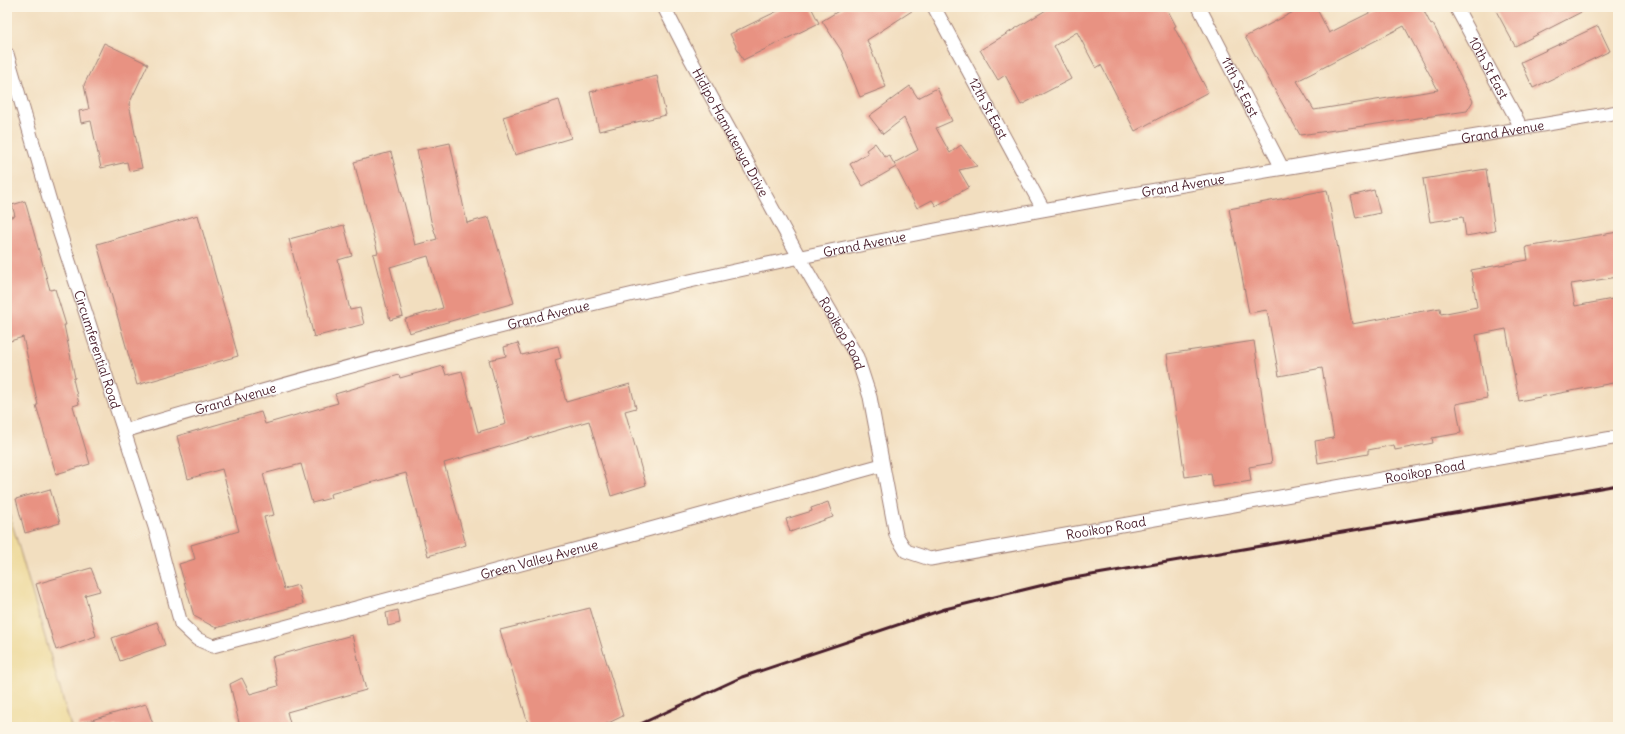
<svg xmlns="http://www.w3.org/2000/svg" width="1625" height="734" font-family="Delius,sans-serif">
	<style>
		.sand { fill: #eeda9e; stroke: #9c7c64 }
		.building { fill: #e89282; fill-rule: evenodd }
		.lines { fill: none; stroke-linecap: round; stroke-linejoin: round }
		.street-casing { stroke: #9e7e75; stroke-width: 15 }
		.street { stroke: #fff; stroke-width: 13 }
		.rail { stroke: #4a1f2b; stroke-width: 3 }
		.labels { text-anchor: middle; stroke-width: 4; stroke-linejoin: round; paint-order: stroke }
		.street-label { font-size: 13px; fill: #4a1f2b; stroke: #fcf5e5 }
	</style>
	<rect width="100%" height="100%" fill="#fcf5e5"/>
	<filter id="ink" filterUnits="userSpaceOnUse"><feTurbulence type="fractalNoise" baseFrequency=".025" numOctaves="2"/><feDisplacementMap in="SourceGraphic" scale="8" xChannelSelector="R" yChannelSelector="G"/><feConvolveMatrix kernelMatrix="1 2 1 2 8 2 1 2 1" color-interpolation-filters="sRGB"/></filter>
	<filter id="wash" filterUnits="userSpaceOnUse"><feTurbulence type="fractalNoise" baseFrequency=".012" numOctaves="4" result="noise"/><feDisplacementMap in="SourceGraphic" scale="16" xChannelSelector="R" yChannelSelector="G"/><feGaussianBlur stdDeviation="0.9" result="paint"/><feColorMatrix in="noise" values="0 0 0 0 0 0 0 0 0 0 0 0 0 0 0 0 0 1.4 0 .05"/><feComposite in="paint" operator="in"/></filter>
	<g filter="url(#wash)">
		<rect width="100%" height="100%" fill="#f2debf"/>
		<path class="sand" d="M 7,506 L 71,727 L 7,727 Z"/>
		<g id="blocks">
			<path class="building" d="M 786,7 L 811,7 L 819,23 L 743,60 L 730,34 Z
				M 845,7 L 918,7 L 867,40 L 886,87 L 860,97 L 841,50 L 822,21 Z
				M 1051,7 L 1166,7 L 1176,26 L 1174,27 L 1208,92 L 1135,131 L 1101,65 L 1096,68 L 1077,32 L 1054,46 L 1071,79 L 1021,105 L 1005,75 L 998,80 L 980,50 Z
				M 1303,7 L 1316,7 L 1329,33 L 1381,7 L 1422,7 L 1431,25 L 1433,24 L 1473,101 L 1467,111 L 1300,135 L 1245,37 ZM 1404,26 L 1438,90 L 1314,110 L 1297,81 Z
				M 1494,7 L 1591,7 L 1515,46 Z
				M 1598,26 L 1610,51 L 1533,88 L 1521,62 Z
				M 104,43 L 148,64 L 129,104 L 142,168 L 129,171 L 127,162 L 101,168 L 91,121 L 81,123 L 79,111 L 89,109 L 84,85 Z
				M 657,76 L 666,115 L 599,131 L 590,92 Z
				M 910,86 L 918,98 L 937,88 L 952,121 L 936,128 L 950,153 L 961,145 L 977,166 L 959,170 L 969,187 L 936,206 L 932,200 L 917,208 L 894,163 L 918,150 L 904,118 L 883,134 L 869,116 Z
				M 559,100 L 571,138 L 515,155 L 503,117 Z
				M 450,143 L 467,223 L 489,217 L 514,303 L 409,333 L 405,319 L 443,308 L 428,256 L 390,267 L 403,316 L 390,320 L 373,254 L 378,253 L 354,162 L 391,152 L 415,245 L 437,239 L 431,221 L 417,150 Z
				M 875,143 L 885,157 L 889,155 L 896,167 L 863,186 L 850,164 L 868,153 L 866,150 Z
				M 1486,169 L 1495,231 L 1466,236 L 1463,217 L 1430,222 L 1423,179 Z
				M 1327,190 L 1352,324 L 1440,308 L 1441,314 L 1477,307 L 1471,270 L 1528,260 L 1526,247 L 1618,232 L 1618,277 L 1571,284 L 1575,306 L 1618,298 L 1618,382 L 1519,401 L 1506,329 L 1476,335 L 1487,398 L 1456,404 L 1461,433 L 1432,438 L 1433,443 L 1395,450 L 1394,445 L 1368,450 L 1368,454 L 1318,463 L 1315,441 L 1334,438 L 1322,368 L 1279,376 L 1267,310 L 1249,313 L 1229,209 Z
				M 1374,190 L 1380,213 L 1356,218 L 1351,196 Z
				M 25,201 L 50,290 L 55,289 L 66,325 L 64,325 L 75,378 L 73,379 L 79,404 L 73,406 L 90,464 L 56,474 L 36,405 L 38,405 L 23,337 L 7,342 L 7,218 L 15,216 L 12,205 Z
				M 198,215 L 238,356 L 137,385 L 97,244 Z
				M 344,225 L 352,256 L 338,260 L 350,310 L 360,308 L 364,324 L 314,337 L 289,239 Z
				M 1254,341 L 1272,463 L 1249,467 L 1251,481 L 1213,487 L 1211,473 L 1185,477 L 1167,354 Z
				M 518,343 L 522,355 L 558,346 L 561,358 L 555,360 L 566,402 L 630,384 L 636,408 L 625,411 L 646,485 L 611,496 L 589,421 L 444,463 L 466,545 L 428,556 L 406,473 L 330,494 L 331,498 L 312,503 L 301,464 L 263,474 L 274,515 L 264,517 L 284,589 L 298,585 L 303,604 L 216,628 L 194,616 L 179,564 L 195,559 L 191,545 L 239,531 L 222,469 L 188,479 L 177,436 L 261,412 L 265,424 L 338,403 L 335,394 L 399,375 L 400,378 L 443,366 L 446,375 L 462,371 L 478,432 L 506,424 L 489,360 L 506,356 L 504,347 Z
				M 50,489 L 60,523 L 25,533 L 16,499 Z
				M 828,502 L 833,517 L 790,532 L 786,519 L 812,511 L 811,508 Z
				M 91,568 L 100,591 L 85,595 L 96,636 L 56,650 L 36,584 Z
				M 590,608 L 623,716 L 600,727 L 529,727 L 500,630 Z
				M 398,610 L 400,623 L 388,626 L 386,613 Z
				M 157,622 L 165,645 L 120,661 L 112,638 Z
				M 352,635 L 366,690 L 287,712 L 291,727 L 240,727 L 230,684 L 242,678 L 250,694 L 278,686 L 272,657 Z
				M 146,704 L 154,727 L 78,727 L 78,724 Z"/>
		</g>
	</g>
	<g filter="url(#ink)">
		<use href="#blocks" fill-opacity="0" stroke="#9e7e75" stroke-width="1"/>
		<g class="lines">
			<defs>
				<g id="street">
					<path id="s1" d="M 664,7 L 689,56 L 799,257 L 857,357 L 870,397 L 896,535 L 906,551 L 930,559 L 1618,437"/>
					<path id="s2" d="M 934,7 L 1043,209"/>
					<path id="s3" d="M 1199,7 L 1282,168"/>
					<path id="s4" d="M 1456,7 L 1522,129"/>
					<path id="s5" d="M 7,54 L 54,215 L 155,527 L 181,624 L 197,639 L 213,646 L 596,544 L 882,465"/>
					<path id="s6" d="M 124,431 C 347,365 573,304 801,257 C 1072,200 1345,159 1618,112"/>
				</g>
			</defs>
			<use href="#street" class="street-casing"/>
			<use href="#street" class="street"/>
			<path class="rail" d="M 634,727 L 742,677 L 945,609 L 1068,579 L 1618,485"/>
		</g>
	</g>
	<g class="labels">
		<g class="street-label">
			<text dy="5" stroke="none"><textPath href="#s4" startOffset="69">10th St East</textPath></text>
			<text dy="5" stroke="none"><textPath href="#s3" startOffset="90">11th St East</textPath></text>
			<text dy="5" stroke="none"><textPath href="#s2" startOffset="115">12th St East</textPath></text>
			<text dy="5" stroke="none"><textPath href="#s1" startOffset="142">Hidipo Hamutenya Drive</textPath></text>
			<text dy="5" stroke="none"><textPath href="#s6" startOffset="1412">Grand Avenue</textPath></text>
			<text dy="5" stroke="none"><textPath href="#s6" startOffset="1088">Grand Avenue</textPath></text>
			<text dy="5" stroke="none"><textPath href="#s6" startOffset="764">Grand Avenue</textPath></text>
			<text dy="5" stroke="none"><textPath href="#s6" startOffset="440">Grand Avenue</textPath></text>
			<text dy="5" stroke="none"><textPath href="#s1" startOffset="372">Rooikop Road</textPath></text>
			<text dy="5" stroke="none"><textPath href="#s5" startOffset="309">Circumferential Road</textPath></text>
			<text dy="5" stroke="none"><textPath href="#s6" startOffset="116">Grand Avenue</textPath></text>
			<text dy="5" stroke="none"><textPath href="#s1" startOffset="1129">Rooikop Road</textPath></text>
			<text dy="5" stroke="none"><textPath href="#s1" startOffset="805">Rooikop Road</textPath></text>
			<text dy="5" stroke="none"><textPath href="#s5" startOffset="973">Green Valley Avenue</textPath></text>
		</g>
	</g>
	<rect width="1625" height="734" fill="none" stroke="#fcf5e5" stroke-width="24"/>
</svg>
